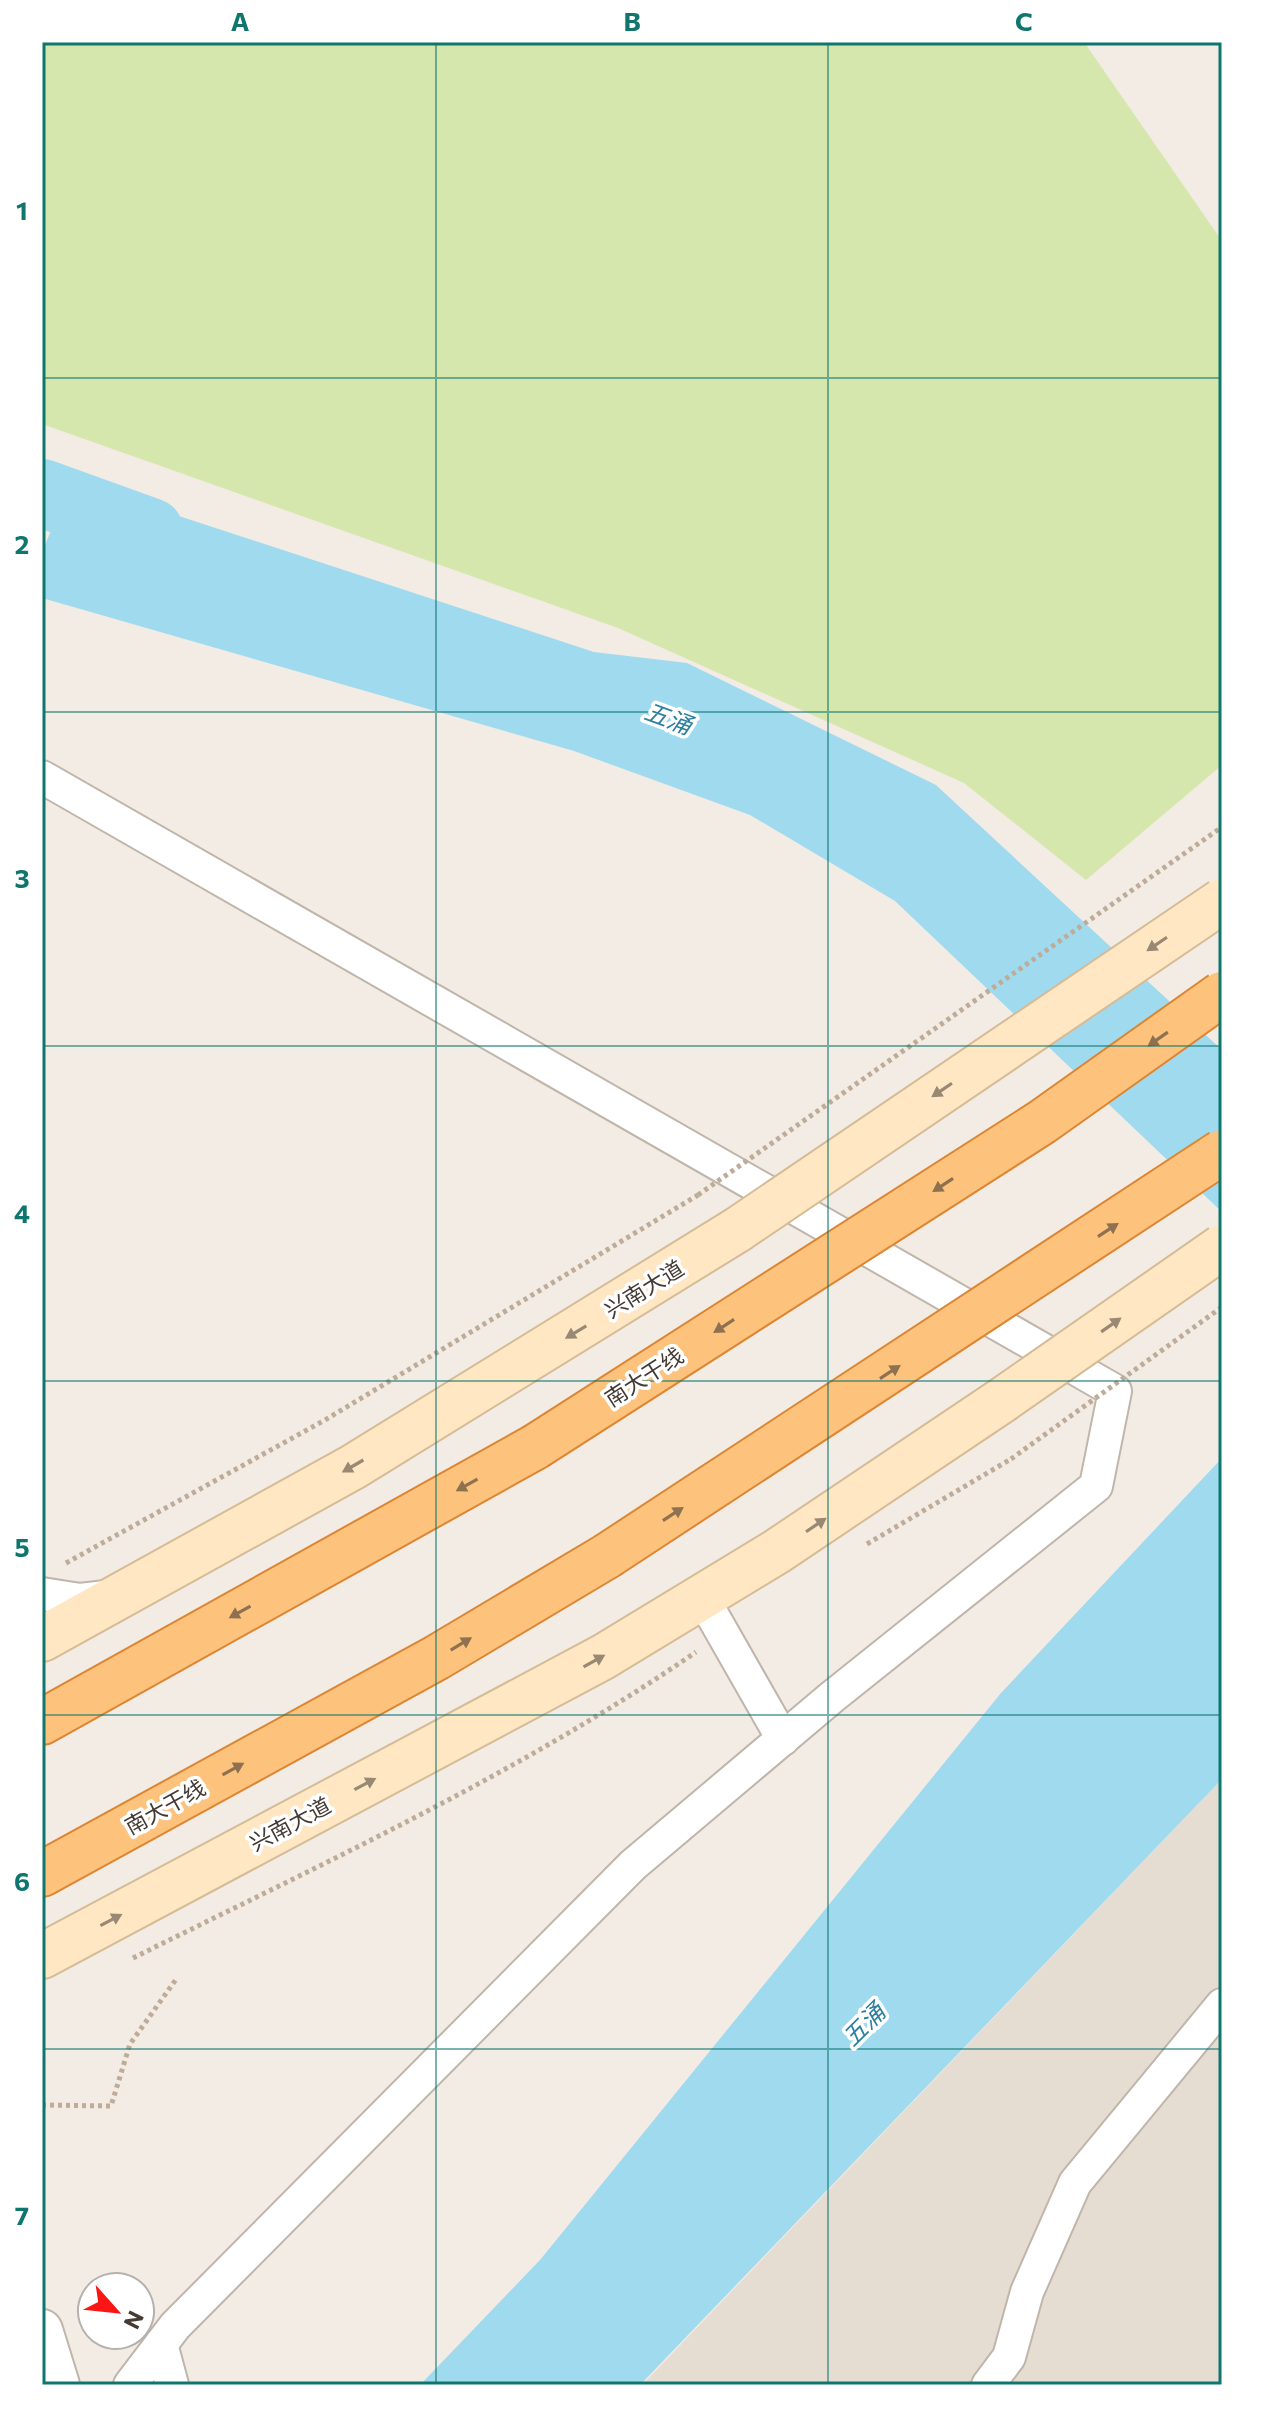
<svg xmlns="http://www.w3.org/2000/svg" width="1264" height="2427" font-family="Commissioner,'Noto Sans SC',sans-serif">
	<style>
		.residential { fill: #e6ddd2 }
		.green { fill: #d5e7ad }
		.water { fill: #a0daef }
		.lines { fill: none; stroke-linecap: round; stroke-linejoin: round }
		.river { stroke: #a0daef; stroke-width: 68 }
		.minor-casing { stroke: #c0b5aa; stroke-width: 36 }
		.tertiary-casing { stroke: #c0b5aa; stroke-width: 44 }
		.secondary-casing { stroke: #d5bb96; stroke-width: 48 }
		.trunk-casing { stroke: #dc8634; stroke-width: 48 }
		.path { stroke: #bfac98; stroke-width: 5; stroke-dasharray: 4 4; stroke-linecap: butt }
		.minor { stroke: #fff; stroke-width: 32 }
		.tertiary { stroke: #fff; stroke-width: 40 }
		.secondary { stroke: #fee7c2; stroke-width: 44 }
		.trunk { stroke: #fdc27b; stroke-width: 44 }
		.secondary-bridge-casing { stroke: #d5bb96; stroke-width: 48; stroke-linecap: butt }
		.trunk-bridge-casing { stroke: #dc8634; stroke-width: 48; stroke-linecap: butt }
		.path-bridge { stroke: #bfac98; stroke-width: 5; stroke-dasharray: 4 4; stroke-linecap: butt }
		.secondary-bridge { stroke: #fee7c2; stroke-width: 44 }
		.trunk-bridge { stroke: #fdc27b; stroke-width: 44 }
		.oneway { fill: #988874 }
		.oneway2 { fill: #8e7150 }
		.grid { fill: none; stroke: #0f766e; stroke-width: 2; stroke-opacity: 0.55 }
		.labels { text-anchor: middle; stroke-width: 7; stroke-linejoin: round; paint-order: stroke }
		.street-label { font-size: 22px; fill: #443b34; stroke: #fff }
		.water-label { font-size: 24px; font-style: italic; fill: #2b7f9f; stroke: #fff }
		.neatline { fill: none; stroke: #0f766e; stroke-width: 3 }
		.grid-label { font-size: 26px; text-anchor: middle; font-weight: bold; fill: #0f766e }
	</style>
	<rect width="100%" height="100%" fill="#f2ece4"/>
	<path class="residential" d="M 1222,1779 L 1222,2385 L 642,2385 Z"/>
	<path class="green" d="M 42,42 L 1084,42 L 1222,241 L 1222,765 L 1086,880 L 964,783 L 618,628 L 42,424 Z"/>
	<path class="water" d="M 72,481 L 594,652 L 687,663 L 936,785 L 1222,1050 L 1222,1212 L 895,901 L 750,815 L 574,751 L 42,598 L 42,552 Z
		M 1222,1458 L 1222,1779 L 640,2385 L 420,2385 L 540,2260 L 1001,1693 Z"/>
	<g class="lines">
		<path class="river" d="M 42,493 L 150,532"/>
		<defs>
			<path id="minor" d="M 42,777 L 1115,1391 L 1096,1486 L 832,1697 L 633,1865 L 175,2326 L 130,2385
				M 42,1594 L 80,1600 L 115,1596
				M 702,1597 L 783,1739
				M 161,2344 L 172,2385
				M 988,2385 L 1009,2357 L 1027,2292 L 1075,2183 L 1222,2005"/>
			<path id="tertiary" d="M 42,2330 L 59,2385"/>
			<path id="secondary" d="M 42,1639 L 353,1467 L 737,1230
				M 42,1956 L 603,1657 L 776,1552 L 1001,1401"/>
			<path id="trunk" d="M 42,1722 L 535,1447
				M 42,1874 L 436,1658 L 607,1556"/>
		</defs>
		<use href="#minor" class="minor-casing"/>
		<use href="#tertiary" class="tertiary-casing"/>
		<use href="#secondary" class="secondary-casing"/>
		<use href="#trunk" class="trunk-casing"/>
		<path class="path" d="M 867,1544 L 1011,1459
			M 66,1563 L 325,1420 L 698,1195
			M 133,1958 C 324,1863 520,1773 696,1652
			M 42,2105 L 111,2106 L 130,2044 L 177,1978"/>
		<use href="#minor" class="minor"/>
		<use href="#tertiary" class="tertiary"/>
		<use href="#secondary" class="secondary"/>
		<use href="#trunk" class="trunk"/>
		<defs>
			<path id="secondary-bridge" d="M 737,1230 L 1222,901
				M 1001,1401 L 1222,1247"/>
			<path id="trunk-bridge" d="M 535,1447 L 1042,1122 L 1222,994
				M 607,1556 L 1222,1152"/>
		</defs>
		<use href="#secondary-bridge" class="secondary-bridge-casing"/>
		<use href="#trunk-bridge" class="trunk-bridge-casing"/>
		<path class="path-bridge" d="M 698,1195 L 1222,827
			M 1011,1459 L 1222,1307"/>
		<use href="#secondary-bridge" class="secondary-bridge"/>
		<use href="#trunk-bridge" class="trunk-bridge"/>
	</g>
	<defs><path id="oneway-solid" d="M-6-.8H1V-3.2L6.5 0L1 3.2V.8H-6Z" transform="scale(2)"/></defs>
	<g class="oneway">
		<use href="#oneway-solid" transform="translate(1157 944) rotate(146)"/>
		<use href="#oneway-solid" transform="translate(942 1090) rotate(146)"/>
		<use href="#oneway-solid" transform="translate(1111 1325) rotate(-35)"/>
		<use href="#oneway-solid" transform="translate(576 1332) rotate(149)"/>
		<use href="#oneway-solid" transform="translate(353 1466) rotate(150)"/>
		<use href="#oneway-solid" transform="translate(816 1525) rotate(-34)"/>
		<use href="#oneway-solid" transform="translate(594 1661) rotate(-29)"/>
		<use href="#oneway-solid" transform="translate(365 1784) rotate(-28)"/>
		<use href="#oneway-solid" transform="translate(111 1920) rotate(-28)"/>
	</g>
	<g class="oneway2">
		<use href="#oneway-solid" transform="translate(1158 1039) rotate(145)"/>
		<use href="#oneway-solid" transform="translate(943 1185) rotate(147)"/>
		<use href="#oneway-solid" transform="translate(1108 1230) rotate(-33)"/>
		<use href="#oneway-solid" transform="translate(724 1326) rotate(147)"/>
		<use href="#oneway-solid" transform="translate(890 1372) rotate(-33)"/>
		<use href="#oneway-solid" transform="translate(467 1485) rotate(151)"/>
		<use href="#oneway-solid" transform="translate(673 1514) rotate(-33)"/>
		<use href="#oneway-solid" transform="translate(240 1612) rotate(151)"/>
		<use href="#oneway-solid" transform="translate(461 1644) rotate(-31)"/>
		<use href="#oneway-solid" transform="translate(233 1769) rotate(-29)"/>
	</g>
	<path class="grid" d="M 436,42 L 436,2385M 828,42 L 828,2385M 42,378 L 1222,378M 42,712 L 1222,712M 42,1046 L 1222,1046M 42,1381 L 1222,1381M 42,1715 L 1222,1715M 42,2049 L 1222,2049"/>
	<g class="labels">
		<g class="street-label">
			<text transform="translate(644 1289) rotate(-32)" y="8">兴南大道</text>
			<text transform="translate(644 1377) rotate(-33)" y="8">南大干线</text>
			<text transform="translate(165 1807) rotate(-29)" y="8">南大干线</text>
			<text transform="translate(290 1824) rotate(-28)" y="8">兴南大道</text>
		</g>
		<g class="water-label">
			<text transform="translate(668 719) rotate(20)" y="8">五涌</text>
			<text transform="translate(864 2025) rotate(-45)" y="8">五涌</text>
		</g>
	</g>
	<rect width="1264" height="2427" fill="none" stroke="#ffffff" stroke-width="88"/>
	<g transform="translate(116 2311) rotate(117)"><circle r="38" fill="#ffffff" stroke="#b4b1ae" stroke-width="2"/>
	<path d="M0-6L14 30L0 20L-14 30Z" fill="#f91615"/>
	<text y="-12" font-size="22" font-weight="bold" text-anchor="middle" fill="#443b34">N</text>
	</g>
	<rect x="44" y="44" width="1176" height="2339" class="neatline"/>
	<g class="grid-label">
		<text x="240" y="31">A</text>
		<text x="632" y="31">B</text>
		<text x="1024" y="31">C</text>
		<text x="22" y="220">1</text>
		<text x="22" y="554">2</text>
		<text x="22" y="888">3</text>
		<text x="22" y="1223">4</text>
		<text x="22" y="1557">5</text>
		<text x="22" y="1891">6</text>
		<text x="22" y="2225">7</text>
	</g>
</svg>
